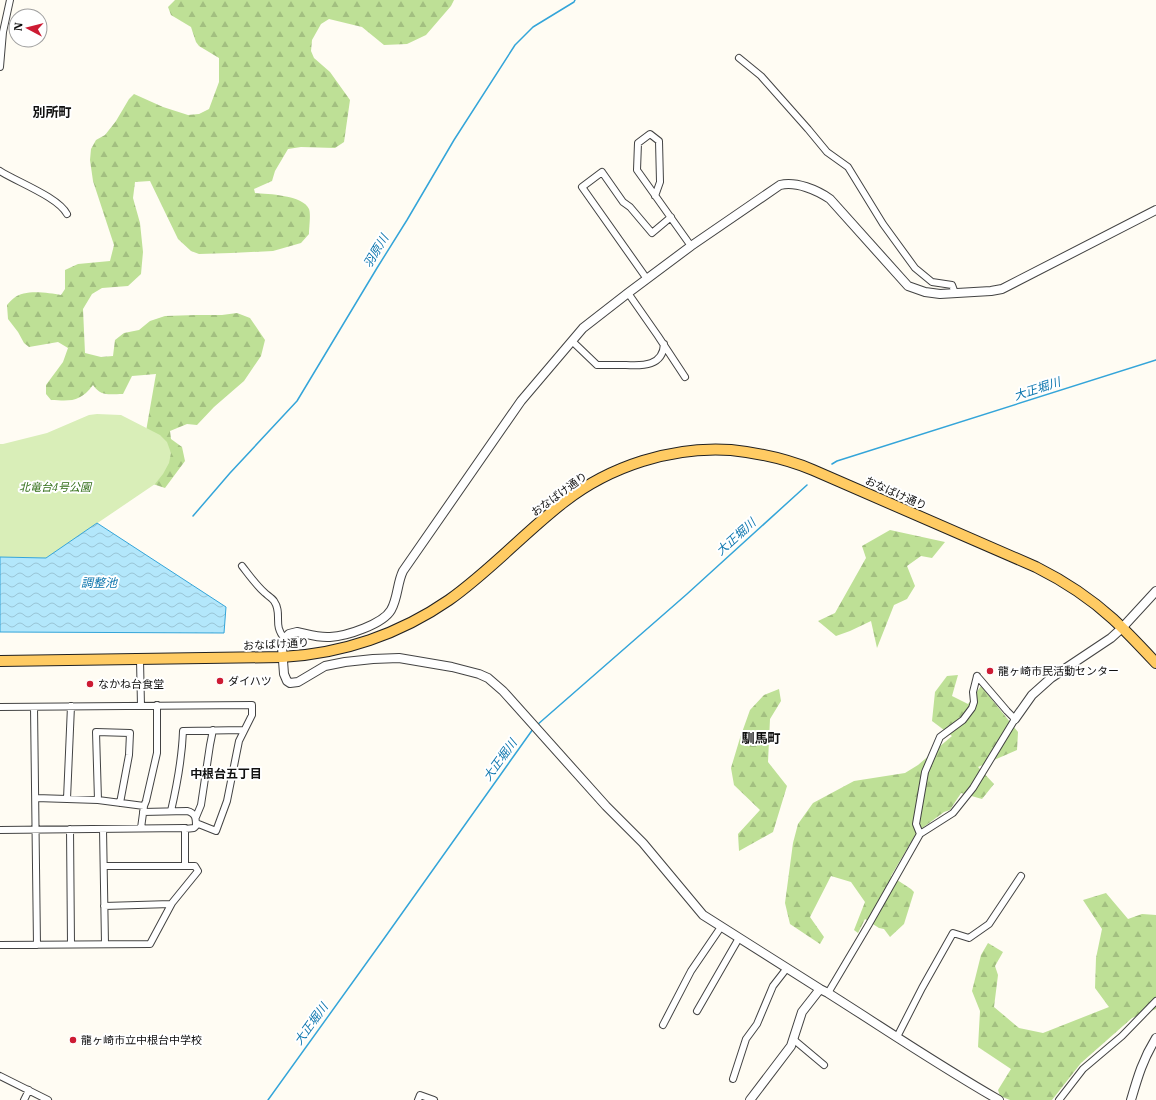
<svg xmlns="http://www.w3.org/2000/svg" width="1156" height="1100" font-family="'IBM Plex Serif','Noto Sans JP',serif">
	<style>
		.forest { fill: url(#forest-firs) }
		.park { fill: #d9eeb8 }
		.water { fill: url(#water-waves); stroke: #34a5d9 }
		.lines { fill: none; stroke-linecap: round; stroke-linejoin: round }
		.stream { stroke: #34a5d9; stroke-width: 1.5 }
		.minor-casing { stroke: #434343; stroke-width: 8 }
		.tertiary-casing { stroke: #434343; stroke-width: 10 }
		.primary-casing { stroke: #212121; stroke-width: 12 }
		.minor { stroke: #fff; stroke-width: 6 }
		.tertiary { stroke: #fff; stroke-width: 8 }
		.primary { stroke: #ffcb63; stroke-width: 10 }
		.poi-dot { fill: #cd1b33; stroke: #fff; stroke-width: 1.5 }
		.labels { text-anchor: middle; stroke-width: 4; stroke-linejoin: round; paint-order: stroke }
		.park-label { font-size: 11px; font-style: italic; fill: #336f19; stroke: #fff }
		.street-label { font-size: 11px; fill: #101010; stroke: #fff }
		.poi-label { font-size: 11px; fill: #101010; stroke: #fff; text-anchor: start }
		.water-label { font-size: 12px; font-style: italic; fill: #0d76ae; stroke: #fff }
		.neighbourhood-label { font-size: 12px; font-weight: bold; fill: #101010; stroke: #fff }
		.quarter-label { font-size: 13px; font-weight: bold; fill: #101010; stroke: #fff }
	</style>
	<defs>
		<pattern id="forest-firs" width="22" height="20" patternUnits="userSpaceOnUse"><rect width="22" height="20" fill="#bee096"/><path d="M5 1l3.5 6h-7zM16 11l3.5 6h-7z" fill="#a2bf80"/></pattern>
		<pattern id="water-waves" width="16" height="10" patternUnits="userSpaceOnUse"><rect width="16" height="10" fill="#b3e7fb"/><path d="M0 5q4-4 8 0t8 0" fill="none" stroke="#99c5d6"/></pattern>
	</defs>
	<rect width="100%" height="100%" fill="#fffcf3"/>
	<path class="forest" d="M 175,0 L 454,0 L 451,6 L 426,35 L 407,44 L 384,45 L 362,27 L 329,19 L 321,24 L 312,40 L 311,51 L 314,58 L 330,72 L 350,100 L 344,142 L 335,148 L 301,147 L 288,149 L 275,171 L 272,181 L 254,189 L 255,193 C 268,194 303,195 309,209 C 311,214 309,228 309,234 L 301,243 L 273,251 L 231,253 L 199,254 L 191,251 L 178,239 L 150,181 L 135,182 L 133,198 L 140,223 L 143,252 L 141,274 L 128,286 L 102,288 L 92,294 L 83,309 L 85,353 L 101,357 L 113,356 L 115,340 L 124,333 L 139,330 L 150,321 L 165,316 L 196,315 L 222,315 L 237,313 L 250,318 L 265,340 L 261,356 L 244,381 L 214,407 L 197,425 L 187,424 L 170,431 L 171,439 L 182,447 L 185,461 L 165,488 L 150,483 L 0,557 L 0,484 L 145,437 L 156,374 L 132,376 L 123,394 C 110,394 101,397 93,385 C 80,402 72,401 51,400 L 46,394 L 46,385 L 63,362 L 68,348 L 58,342 L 29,347 L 24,343 L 18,332 L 8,319 L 7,305 C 9,303 11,300 14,298 C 25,289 48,293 61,295 L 65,289 L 65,270 L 78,264 L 110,261 L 114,245 L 93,181 L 90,160 L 91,149 L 96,140 L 105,135 L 116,121 L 129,99 L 134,94 L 163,107 L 188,115 L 199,114 L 209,109 L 219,82 L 219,58 L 199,46 L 196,42 L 191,27 L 171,15 L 168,7 Z
		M 890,530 L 945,542 L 932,558 L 921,556 L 907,566 L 915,586 L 907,599 L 894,605 L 877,648 L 871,621 L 850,631 L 836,636 L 818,621 L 835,613 L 866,558 L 862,546 Z
		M 958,675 L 952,696 L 968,704 L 981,686 L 1018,732 L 1017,750 L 978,767 L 994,784 L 982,799 L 961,793 L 950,810 L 944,812 L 917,832 L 891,876 L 911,889 L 914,892 L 904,924 L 890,937 L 884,929 L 879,928 L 865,919 L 858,933 L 854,930 L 865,902 L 851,882 L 831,876 L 810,917 L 824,937 L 820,944 L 790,924 L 785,903 L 793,843 L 798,824 L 813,803 L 854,781 L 905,773 L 918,765 L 952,736 L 932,721 L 935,692 L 947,676 Z
		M 779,689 L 781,701 L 770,719 L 768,762 L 787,786 L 773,832 L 739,851 L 738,834 L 760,810 L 734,785 L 731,768 L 740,738 L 750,710 L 764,695 Z
		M 1106,893 L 1128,919 L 1142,914 L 1156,915 L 1156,1009 L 1132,1018 L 1081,1063 L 1052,1100 L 1010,1100 L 1000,1096 L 998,1090 L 1011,1069 L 978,1047 L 980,1011 L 972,991 L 981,955 L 988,943 L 1003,952 L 995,966 L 998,975 L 994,1007 L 1019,1028 L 1043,1033 L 1109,1007 L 1095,988 L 1096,958 L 1102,929 L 1083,900 Z"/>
	<path class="park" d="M 97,414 L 121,415 L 160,435 L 167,442 L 171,453 L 169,463 L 163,474 L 155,484 L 46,558 L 0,557 L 0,444 L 3,444 L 47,433 L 89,415 Z"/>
	<path class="water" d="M 97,523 L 226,607 L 224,633 L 0,632 L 0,557 L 46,558 Z"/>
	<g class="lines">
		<path class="stream" d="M 832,464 L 837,461 L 1156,360
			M 193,516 L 230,473 L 297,401 L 377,268 L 407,220 L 454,140 L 515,45 L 533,27 L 574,2 L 575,0
			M 537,725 L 687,594 L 807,485
			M 268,1100 L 383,940 L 533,729"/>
		<defs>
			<path id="minor" d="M 739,58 L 761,76 L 808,129 L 827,152 L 848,167 L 883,224 L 915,268 L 932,282 L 952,285 L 955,293
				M 0,67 L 3,32 L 10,0
				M 0,171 C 17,182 58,197 67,214
				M 655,196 L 660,182 L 659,141 L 650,134 L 638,143 L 637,170 L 691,246
				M 647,279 L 582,187 L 602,172 L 623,202 L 630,207 L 652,233 L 671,217
				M 628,293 L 658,336 L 685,377
				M 572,341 L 597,365 C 607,365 616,365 626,365 C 643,366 663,366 664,344
				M 242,566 C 249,575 256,585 265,593 C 267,595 272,598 274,601 C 283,614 272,625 285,639
				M 140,660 L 141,706
				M 0,707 L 252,705 L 252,715 L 239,741 L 227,801 L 216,831 L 196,823
				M 34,707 L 37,945
				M 36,798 L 98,800 L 144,806
				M 67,799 L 71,706
				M 98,800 L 96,732 L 130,733 L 129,755 L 120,803
				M 171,811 C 177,785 182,758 183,731 L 244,730
				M 143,812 L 187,811 C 196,813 196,819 196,826 L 194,828 L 185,829
				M 196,817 L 201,805 L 210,745 L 213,730
				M 141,828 L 144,806 L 146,801 L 157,753 L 157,705
				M 70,829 L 71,944
				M 103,829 L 105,944
				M 0,830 L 185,828 L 185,866
				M 920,834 L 916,824 L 925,772 L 940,737 L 963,720 L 972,708 L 974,702 L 973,692 L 977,676
				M 104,906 L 171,904
				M 0,945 L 150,944 L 172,903 L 198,871 L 195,866 L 104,866
				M 828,993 L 869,924 L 920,834 L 953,813 L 973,788 L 1015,719 L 1007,711 L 977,676
				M 697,1011 L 739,938
				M 663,1025 L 691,971 L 721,927
				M 897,1037 L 922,988 L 953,933 L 969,938 L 989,924 L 1021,876
				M 793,1039 L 824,1065
				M 0,1076 L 48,1100
				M 733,1079 L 746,1039 L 757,1024 L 773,986 L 787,968
				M 24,1100 L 29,1090
				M 418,1100 L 420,1095 L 434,1100
				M 1059,1100 L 1083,1069 L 1122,1036 L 1156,1001"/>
			<path id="tertiary" d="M 1015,719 L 1032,695 L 1051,678 L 1111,638 L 1122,628 L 1156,591
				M 750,1100 L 791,1046 L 802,1012 L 820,989
				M 999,1100 C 941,1067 885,1029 828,993 L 820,989 L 703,915 L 643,843 L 606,806 L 503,691 L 488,678 L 479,674 L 452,667 L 399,658 L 373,659 L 345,662 L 325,666 L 298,682 L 290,683 L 287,681 L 284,674 L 282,647 L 283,641 L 287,636 L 289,634 L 297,632 C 307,634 319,638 330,637 C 347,636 383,624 391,610 C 398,598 397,583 403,571 L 521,401 L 583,328 L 628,293 L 691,246 L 780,185 C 796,181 817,190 830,199 L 908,286 L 925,292 L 940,294 L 991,291 L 1002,289 L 1156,210
				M 1131,1100 C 1138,1076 1143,1059 1156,1038"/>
			<path id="primary" d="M 0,661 L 282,657 C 342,654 400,634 449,600 C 490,571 524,533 564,502 C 610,466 672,446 731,450 C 759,453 787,459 813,470 L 1036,567 C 1064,581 1090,598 1113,619 C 1128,633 1142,648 1156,663"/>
		</defs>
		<use href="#minor" class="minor-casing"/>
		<use href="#tertiary" class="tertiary-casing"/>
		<use href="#primary" class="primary-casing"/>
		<use href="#minor" class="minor"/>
		<use href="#tertiary" class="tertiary"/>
		<use href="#primary" class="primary"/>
	</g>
	<g class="poi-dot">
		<circle cx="990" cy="671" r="4"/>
		<circle cx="220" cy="681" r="4"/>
		<circle cx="90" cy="684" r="4"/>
		<circle cx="73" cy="1040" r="4"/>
	</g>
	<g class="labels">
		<g class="park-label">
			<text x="55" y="491">北竜台4号公園</text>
		</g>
		<g class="street-label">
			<text transform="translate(896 493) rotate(24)" y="4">おなばけ通り</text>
			<text transform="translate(559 494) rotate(-36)" y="4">おなばけ通り</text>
			<text transform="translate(276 644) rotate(-3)" y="4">おなばけ通り</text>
		</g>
		<g class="poi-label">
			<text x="998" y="675">龍ヶ崎市民活動センター</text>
			<text x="228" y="685">ダイハツ</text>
			<text x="98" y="688">なかね台食堂</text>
			<text x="81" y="1044">龍ヶ崎市立中根台中学校</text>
		</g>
		<g class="water-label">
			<text transform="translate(376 251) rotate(-59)" y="4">羽原川</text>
			<text transform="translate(1037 389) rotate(-18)" y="4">大正堀川</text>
			<text transform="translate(736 537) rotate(-42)" y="4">大正堀川</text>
			<text x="99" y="587">調整池</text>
			<text transform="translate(500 760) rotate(-54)" y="4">大正堀川</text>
			<text transform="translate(311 1024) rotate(-54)" y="4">大正堀川</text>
		</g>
		<g class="neighbourhood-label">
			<text x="226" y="778">中根台五丁目</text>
		</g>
		<g class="quarter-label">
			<text x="52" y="117">別所町</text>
			<text x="761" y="743">馴馬町</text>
		</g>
	</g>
	<g transform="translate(28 28) rotate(277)"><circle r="19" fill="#ffffff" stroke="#9f9f9f"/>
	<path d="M0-3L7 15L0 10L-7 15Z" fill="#cd1b33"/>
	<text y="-6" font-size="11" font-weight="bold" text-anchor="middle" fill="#101010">N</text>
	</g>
</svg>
